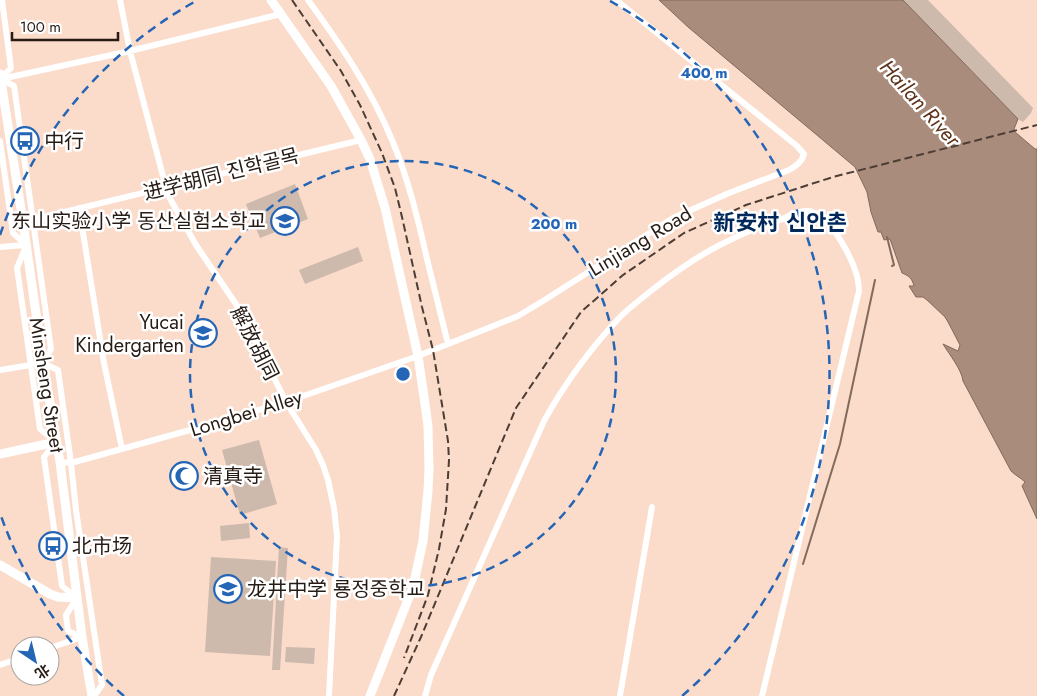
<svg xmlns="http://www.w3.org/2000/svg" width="1037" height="696" font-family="Jost,'Noto Sans SC','Noto Sans KR',sans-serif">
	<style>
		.green { fill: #ceb9ad }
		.water { fill: #a98c7c; stroke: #826a5d }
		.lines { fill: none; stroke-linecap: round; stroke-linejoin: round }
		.stream { stroke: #826a5d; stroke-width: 2 }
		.street { stroke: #fff; stroke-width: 6 }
		.secondary { stroke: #fff; stroke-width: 9 }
		.rail { stroke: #4c3d35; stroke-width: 2; stroke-dasharray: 8 4; stroke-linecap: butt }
		.ring { fill: none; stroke: #2565b6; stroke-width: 2.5; stroke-dasharray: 9 6 }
		.labels { text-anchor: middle; stroke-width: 5; stroke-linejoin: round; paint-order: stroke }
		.poi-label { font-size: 20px; fill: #271b15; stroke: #fff; text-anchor: start }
		.street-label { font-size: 20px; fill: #271b15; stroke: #fff }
		.water-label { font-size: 21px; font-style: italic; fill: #5d3319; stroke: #fff }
		.quarter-label { font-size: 22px; font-weight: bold; fill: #00285a; stroke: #fff }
		.centre { fill: #2565b6; stroke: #fff; stroke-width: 2.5 }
		.ring-label { font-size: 15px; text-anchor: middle; font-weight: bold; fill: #2565b6; stroke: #fff; stroke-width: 5; stroke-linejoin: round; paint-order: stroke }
	</style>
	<rect width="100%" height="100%" fill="#fbdbca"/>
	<path class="green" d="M 903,0 L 928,0 L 1033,108 L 1031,113 L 1023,122 L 1018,119 Z
		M 295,184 L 308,219 L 260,238 L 246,204 Z
		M 358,247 L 363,261 L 305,284 L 299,270 Z
		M 259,440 L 277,504 L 240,515 L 222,450 Z
		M 249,523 L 250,538 L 221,541 L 220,526 Z
		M 279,547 L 288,548 L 280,670 L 272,670 Z
		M 211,557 L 276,561 L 270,656 L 205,652 Z
		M 286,647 L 315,648 L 314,664 L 285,662 Z"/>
	<path class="water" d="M 659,0 L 903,0 L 1018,119 L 1014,129 L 1015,132 L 1035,149 L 1037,149 L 1037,519 L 1022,486 L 1025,482 C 1020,477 1016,476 1011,471 L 963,381 C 962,370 949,354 943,344 L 958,351 L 960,345 L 948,322 L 945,317 L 927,300 L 923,297 L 916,297 L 909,286 L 914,286 C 912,278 909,276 902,273 L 890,239 L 884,240 L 881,232 L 878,232 L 871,212 L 867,192 L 855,167 L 688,27 Z"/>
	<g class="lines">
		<path class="stream" d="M 887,237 L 894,265 L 892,266
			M 803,564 L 840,444 L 875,280"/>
		<path class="street" d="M 120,0 L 130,51 L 168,195 L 196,245 L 242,313 L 286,402 L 316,450 L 323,465 L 328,480 L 334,508 L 337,536 L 329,696
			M 308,0 C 340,44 371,89 392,140 C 408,178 418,219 427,259 C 434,288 441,316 448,344
			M 1,78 L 11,68 L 2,0
			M 1,79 L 14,86 L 51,349 L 43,362
			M 1,79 L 130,51 L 281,14
			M 0,141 L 13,233 L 26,245
			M 79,208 L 104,363 L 122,449
			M 23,222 L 361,140
			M 26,246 L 17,268 L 40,429 L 56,442 L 44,457 L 62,586 L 77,598 L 66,615 L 68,631 L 82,637
			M 0,247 L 26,245
			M 43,363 L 58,370 L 71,463 L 76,510 L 102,685 L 94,696
			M 0,370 L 43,363
			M 60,462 L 71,463 L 201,427 L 286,402 L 418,356 L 518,316 L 543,301 L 673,218 L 729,193 L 789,170 C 796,166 802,162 804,154 L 797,146 L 616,0
			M 50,648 L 82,637
			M 0,665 L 20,658
			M 425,696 L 431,675 L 544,421 C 565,383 590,349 620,317 C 629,308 641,299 652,290 C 675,272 700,254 728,241 C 745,232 762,226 780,220 C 789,216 803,208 813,212 C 832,219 852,258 857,276 C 858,281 859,286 859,291 L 762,696
			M 620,696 L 652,507"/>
		<path class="secondary" d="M 271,0 L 331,86 L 361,140 L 370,159 L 385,208 L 418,356 L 424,397 L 428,426 L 429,468 L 428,491 L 423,541 L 413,587 L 370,696
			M 0,74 L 23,222 L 43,363 L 60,462 L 82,637 L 92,696
			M 0,454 L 56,442
			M 0,565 L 50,594 L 58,597 L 77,598"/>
		<path class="rail" d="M 292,0 L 341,71 L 360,105 L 382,153 L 395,188 L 402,217 L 422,307 L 433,350 L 448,441 L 449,460 L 446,509 L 439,549 L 428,595 L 404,658
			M 394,696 L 421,637 L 516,408 L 581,312 L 623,275 L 684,233 L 746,205 L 833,177 L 1037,125"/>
	</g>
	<g class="ring">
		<circle cx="403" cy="374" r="213"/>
		<path d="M124 696A426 426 0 0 1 0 513M0 235A426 426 0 0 1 196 1M610 1A426 426 0 0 1 682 696"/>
	</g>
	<defs>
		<symbol id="bus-ring" viewBox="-11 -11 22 22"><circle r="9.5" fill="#fff" stroke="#2565b6" stroke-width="1.5"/><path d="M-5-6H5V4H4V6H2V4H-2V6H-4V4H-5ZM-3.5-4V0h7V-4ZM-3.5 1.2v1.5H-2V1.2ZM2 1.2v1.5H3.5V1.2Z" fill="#2565b6"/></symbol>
		<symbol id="school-ring" viewBox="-11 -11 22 22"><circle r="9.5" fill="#fff" stroke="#2565b6" stroke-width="1.5"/><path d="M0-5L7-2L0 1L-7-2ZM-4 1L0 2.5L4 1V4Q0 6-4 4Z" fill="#2565b6"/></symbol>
		<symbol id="mosque-ring" viewBox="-11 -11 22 22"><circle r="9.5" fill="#fff" stroke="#2565b6" stroke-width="1.5"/><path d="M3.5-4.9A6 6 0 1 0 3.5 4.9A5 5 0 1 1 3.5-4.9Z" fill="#2565b6"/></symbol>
	</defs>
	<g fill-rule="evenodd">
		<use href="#bus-ring" x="9" y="125" width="32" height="32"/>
		<use href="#school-ring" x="269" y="205" width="32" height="32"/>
		<use href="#school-ring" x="187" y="317" width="32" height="32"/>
		<use href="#mosque-ring" x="168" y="460" width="32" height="32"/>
		<use href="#bus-ring" x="37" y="530" width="32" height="32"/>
		<use href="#school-ring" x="212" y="573" width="32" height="32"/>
	</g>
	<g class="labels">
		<g class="poi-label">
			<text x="44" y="148">中行</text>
			<text x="266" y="228" text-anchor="end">东山实验小学 동산실험소학교</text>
			<text x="184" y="329" text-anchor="end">Yucai<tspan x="184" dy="23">Kindergarten</tspan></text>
			<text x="203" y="483">清真寺</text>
			<text x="72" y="553">北市场</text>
			<text x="247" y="596">龙井中学 룡정중학교</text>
		</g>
		<g class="street-label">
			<text transform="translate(221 174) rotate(-14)" y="7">进学胡同 진학골목</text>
			<text transform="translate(640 241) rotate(-31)" y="7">Linjiang Road</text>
			<text transform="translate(255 343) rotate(63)" y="7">解放胡同</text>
			<text transform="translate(47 385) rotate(81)" y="7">Minsheng Street</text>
			<text transform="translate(246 413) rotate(-17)" y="7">Longbei Alley</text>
		</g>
		<g class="water-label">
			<text transform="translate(920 103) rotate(48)" y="7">Hailan River</text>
		</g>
		<g class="quarter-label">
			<text x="780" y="230">新安村 신안촌</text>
		</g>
	</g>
	<circle cx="403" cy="374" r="8" class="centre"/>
	<g class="ring-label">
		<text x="704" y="78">400 m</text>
		<text x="554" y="229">200 m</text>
	</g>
	<g transform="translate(35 661) rotate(145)"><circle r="24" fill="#ffffff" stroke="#a9a4a1"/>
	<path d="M0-4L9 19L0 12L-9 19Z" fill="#2565b6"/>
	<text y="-8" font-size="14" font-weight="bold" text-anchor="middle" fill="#271b15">北</text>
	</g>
	<path d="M12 32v8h106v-8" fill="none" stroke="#271b15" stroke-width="2.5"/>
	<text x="20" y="32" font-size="15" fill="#271b15" stroke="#ffffff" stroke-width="4" paint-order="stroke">100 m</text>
</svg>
